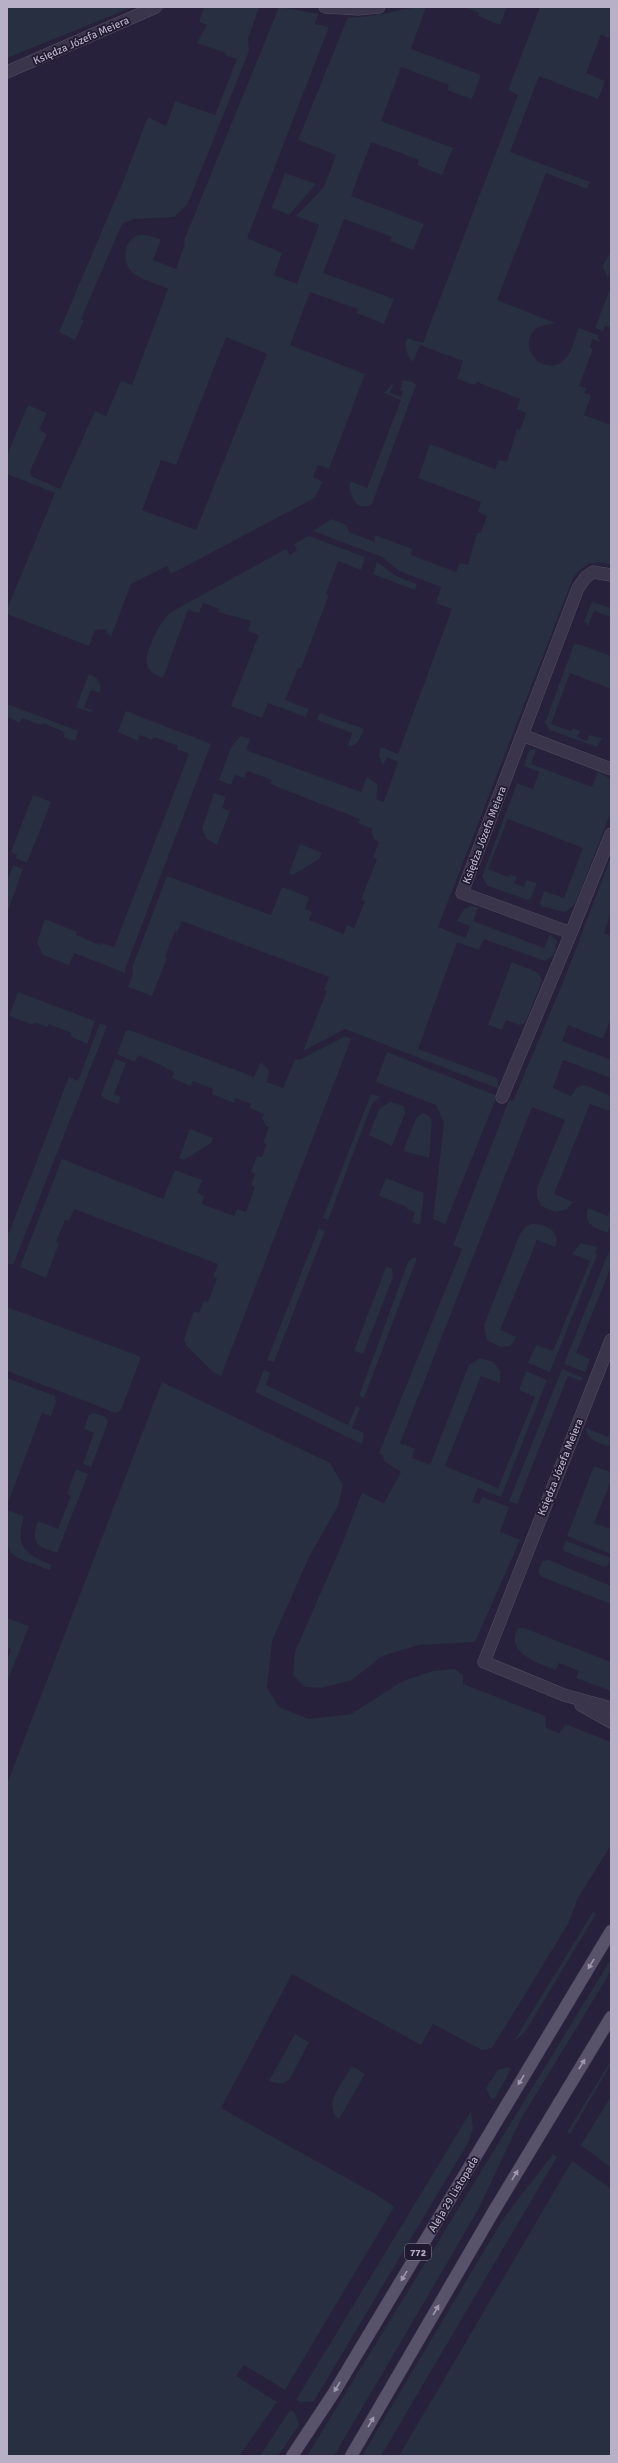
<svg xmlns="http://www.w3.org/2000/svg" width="618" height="2463" font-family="Signika,sans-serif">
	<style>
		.green { fill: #272f41; fill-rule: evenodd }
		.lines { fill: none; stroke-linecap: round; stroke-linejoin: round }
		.street-casing { stroke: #534d63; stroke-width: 13 }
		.primary-casing { stroke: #413b51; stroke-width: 13 }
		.street { stroke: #3b354b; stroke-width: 12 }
		.primary { stroke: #59526b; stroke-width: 12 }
		.oneway { fill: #a098b0 }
		.labels { text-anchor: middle; stroke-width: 3.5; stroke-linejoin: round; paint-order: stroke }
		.shield { fill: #201a30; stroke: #8a839a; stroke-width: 1 }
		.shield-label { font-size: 10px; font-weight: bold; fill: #b7b0c7 }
		.street-label { font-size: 11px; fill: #b7b0c7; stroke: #201a30 }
	</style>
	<rect width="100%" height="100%" fill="#28213b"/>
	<path class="green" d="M 7,7 L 133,7 L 7,58 Z
		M 204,7 L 259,7 L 248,39 L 249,51 L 187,205 L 174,217 L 133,219 L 122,224 L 81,319 L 84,320 L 75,340 L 59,332 L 124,179 L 148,117 L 166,126 L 175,101 L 215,115 L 237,59 L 225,55 L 226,53 L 197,43 L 207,25 L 199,22 Z
		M 279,7 L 318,14 L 315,24 L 329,27 L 247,238 L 282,253 L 274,275 L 297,284 L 319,225 L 296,216 L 324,187 L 336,155 L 298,140 L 348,17 C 377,19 400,7 426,7 L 411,49 L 481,75 L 472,99 L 447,90 L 449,85 L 401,67 L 381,121 L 453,148 L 442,175 L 417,165 L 419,160 L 371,142 L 351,196 L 424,224 L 413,250 L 390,241 L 392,237 L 344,219 L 323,273 L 394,299 L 384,324 L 357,313 L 358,309 L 310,292 L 290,345 L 365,374 L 329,469 L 318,465 L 313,477 L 323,482 L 315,497 L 309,501 L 171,574 L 167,566 L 131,584 L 111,637 L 104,629 L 95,630 L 89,646 L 7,614 L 7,609 L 55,493 L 7,474 L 7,455 L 28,405 L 47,413 L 39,430 L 47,434 L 30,471 L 31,476 L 60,489 L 95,411 L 106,416 L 121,381 L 132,385 L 168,289 C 156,283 139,280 130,270 C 121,259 125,237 140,235 C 147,234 153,237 158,239 L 161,240 L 153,260 L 176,269 L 185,244 L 183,243 ZM 226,337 L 267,354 L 196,530 L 142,510 L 161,460 L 176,465 Z
		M 464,7 L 507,7 L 500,25 L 478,16 L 479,13 Z
		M 540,7 L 611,7 L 611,39 L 601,35 L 586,73 L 605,81 L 598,99 L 539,76 L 510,152 L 590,182 L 587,189 L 546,173 L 497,300 L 555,323 C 549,325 543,324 537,328 C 514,346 545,380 565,359 C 572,352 575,337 579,328 L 597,335 L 600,342 L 592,339 L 590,348 L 593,349 L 579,386 L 586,388 L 584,393 L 591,395 L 584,415 L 611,425 L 611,565 C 594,559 583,564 573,578 L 438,927 L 465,938 L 470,926 L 457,921 L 464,909 L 470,906 L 478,907 L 473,921 L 544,948 L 550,934 L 557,941 L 554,955 L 545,961 L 484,939 L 479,950 L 457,942 L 418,1049 L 497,1078 L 499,1089 L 345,1029 L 303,1051 L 327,991 L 324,990 L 329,977 L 182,921 L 177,932 L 175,931 L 165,957 L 167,958 L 152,996 L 128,987 L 133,974 L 132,968 L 167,876 L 271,915 L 282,887 L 309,897 L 305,909 L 312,912 L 309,920 L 344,934 L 347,925 L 354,928 L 365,901 L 361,900 L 377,859 L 373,857 L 379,842 L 375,840 L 371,832 L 373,829 L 358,823 L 360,819 L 270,784 L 272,780 L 247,771 L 244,778 L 235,775 L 231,785 L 219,780 L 231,747 L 241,736 L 250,739 L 246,750 L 361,792 L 367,777 L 378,785 L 376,799 L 384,802 L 398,762 L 387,757 L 383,765 L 379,756 L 381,747 L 398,754 L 452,609 L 436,603 L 441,587 L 399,571 L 382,557 L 313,531 L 331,519 L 347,525 L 349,532 L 375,542 L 375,535 L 412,549 L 411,555 L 456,572 L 460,563 L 468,565 L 477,533 L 481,533 L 487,516 L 478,512 L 481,502 L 418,478 L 430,444 L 495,469 L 499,460 L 507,462 L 517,429 L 520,430 L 526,413 L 517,409 L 520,399 L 477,382 L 475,385 L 457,379 L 463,361 L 420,345 L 413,362 C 406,355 404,347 407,338 L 423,343 L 518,95 L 508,90 Z
		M 285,173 L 316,184 L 289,215 L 272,208 Z
		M 611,252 L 611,269 L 608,277 L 602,266 Z
		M 610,289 L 611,328 L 605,326 L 603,331 L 595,328 Z
		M 403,380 L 413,382 L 416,385 L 372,504 C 357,514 348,494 350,481 L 367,488 L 401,400 L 384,393 L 394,382 L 390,393 L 401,397 L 403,391 L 400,390 Z
		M 309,536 L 365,557 L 361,570 L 338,561 L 326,594 L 329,595 L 301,668 L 298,668 L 285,700 L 309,709 L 306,717 L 268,703 L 262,718 L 231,706 L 259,635 L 248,631 L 251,621 L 218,612 L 219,609 L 203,603 L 199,613 L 188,610 L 163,678 C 157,675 149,673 147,665 C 144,652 161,620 171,612 L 286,549 L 290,555 L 297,550 L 294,544 Z
		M 377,562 L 396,576 L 417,584 L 415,590 L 373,574 Z
		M 592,602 L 611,608 L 611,617 L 594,611 L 588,626 L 584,621 Z
		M 574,644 L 581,645 L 611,656 L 611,689 L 570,673 L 551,724 L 571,731 L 573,728 L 580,731 L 577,737 L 587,741 L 589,735 L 602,738 L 597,747 L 550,730 L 545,723 Z
		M 89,674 C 98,678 102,682 100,693 L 91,690 L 84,707 L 94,711 L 90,712 L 76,707 Z
		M 7,704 L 78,731 L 75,741 L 63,737 L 65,732 L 43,723 L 41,725 L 22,718 L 20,723 L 7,717 Z
		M 126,711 L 211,744 L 125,969 L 125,973 L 74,953 L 69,965 L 43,955 L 37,942 L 45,919 L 77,932 L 76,935 L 100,945 L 101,943 L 114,947 L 189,754 L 177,749 L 178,746 L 154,737 L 152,740 L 140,735 L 138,741 L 118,732 Z
		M 319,713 L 364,729 C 360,738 358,747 348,746 L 352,733 L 317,720 Z
		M 536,749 L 531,764 L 592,787 L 598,772 L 611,779 L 611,812 L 575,904 L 565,912 L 541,906 L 540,903 L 544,891 L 564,898 L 583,848 L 508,819 L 488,869 L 508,877 L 510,874 L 517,877 L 514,883 L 524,887 L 526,880 L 537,883 L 531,898 L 528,900 L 488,886 L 482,877 L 517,783 L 533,789 L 539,772 L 524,766 L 529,750 Z
		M 214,793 L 226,797 L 222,808 L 230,811 L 217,845 L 206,838 L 202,829 Z
		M 33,795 L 51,802 L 27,863 L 16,858 L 17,855 L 11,852 Z
		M 300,844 L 322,853 L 319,859 L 293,875 L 289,873 Z
		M 611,857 L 611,913 L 604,933 L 611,936 L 611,1019 L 603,1039 L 568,1025 L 562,1041 L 611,1060 L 611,1078 L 563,1060 L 553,1088 L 571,1096 L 577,1087 L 585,1085 L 609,1095 L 611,1100 L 610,1111 L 590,1104 L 554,1194 L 573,1202 L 567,1209 L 556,1212 L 541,1206 L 537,1197 L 537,1188 L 565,1120 L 532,1107 L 400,1443 L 415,1449 L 412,1458 L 430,1465 L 469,1365 L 480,1358 L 493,1362 L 500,1371 L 500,1383 L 481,1376 L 445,1466 L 498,1488 L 535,1397 L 519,1390 L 526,1371 L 547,1380 L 501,1497 L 478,1488 L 472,1502 L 479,1504 L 482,1497 L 509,1507 L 500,1532 L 520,1540 L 475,1642 L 419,1645 L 382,1656 L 352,1680 L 321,1688 L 305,1687 L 293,1675 L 295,1652 L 342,1544 L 362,1493 L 384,1503 L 401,1472 L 384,1461 L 383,1455 L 379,1453 L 462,1249 L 453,1245 L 509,1100 L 513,1101 L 564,980 Z
		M 13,865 L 23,869 L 7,913 L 7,882 Z
		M 512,962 L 539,973 L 542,981 L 525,1023 L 519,1025 L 506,1020 L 502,1030 L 488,1025 Z
		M 18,992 L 95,1021 L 87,1044 L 70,1036 L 71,1033 L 49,1024 L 47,1027 L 34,1022 L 33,1025 L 9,1016 Z
		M 100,1023 L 107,1026 L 13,1265 L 7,1263 L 7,1232 L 9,1233 L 69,1077 L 78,1081 Z
		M 130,1030 L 254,1077 L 261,1062 L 269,1071 L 267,1082 L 283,1088 L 295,1059 L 299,1060 L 346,1036 L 351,1039 L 221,1376 L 213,1372 L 186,1345 L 184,1339 L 194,1311 L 199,1313 L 204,1301 L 208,1302 L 217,1278 L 213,1277 L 218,1264 L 74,1209 L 69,1221 L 65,1220 L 56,1242 L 59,1243 L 46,1278 L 20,1267 L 62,1159 L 163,1199 L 175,1170 L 202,1180 L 197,1193 L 204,1196 L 202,1204 L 234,1216 L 237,1209 L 246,1212 L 255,1187 L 251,1185 L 255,1174 L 251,1172 L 257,1156 L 262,1157 L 267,1144 L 263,1143 L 269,1127 L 266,1126 L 262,1118 L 264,1114 L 249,1108 L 251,1104 L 236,1098 L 234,1103 L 212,1094 L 213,1089 L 193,1081 L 191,1086 L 172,1078 L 174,1072 L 163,1067 L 163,1066 L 138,1055 L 135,1062 L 117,1054 L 126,1031 Z
		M 387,1052 L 497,1096 L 445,1224 L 433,1219 L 444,1123 L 436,1105 L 376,1082 Z
		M 115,1059 L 126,1063 L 114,1094 L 121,1097 L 118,1104 L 105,1099 L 101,1095 Z
		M 371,1094 L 380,1097 L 372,1104 L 328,1220 L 323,1218 Z
		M 390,1102 L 404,1106 L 405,1113 L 392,1146 L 369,1135 L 379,1109 Z
		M 423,1113 L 429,1116 L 432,1121 L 429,1158 L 403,1151 L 417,1117 Z
		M 190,1129 L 213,1138 L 211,1143 L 184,1160 L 179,1158 Z
		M 386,1178 L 424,1193 L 420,1225 L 412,1222 L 415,1212 L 407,1209 L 407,1207 L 379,1196 Z
		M 588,1208 L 608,1216 L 611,1208 L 611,1225 L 608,1233 C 595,1228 583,1225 588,1208 Z
		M 531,1224 C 545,1223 562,1231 555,1247 L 537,1240 L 500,1330 L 517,1337 L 510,1346 L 500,1347 L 487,1340 L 484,1325 L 520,1234 L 526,1226 Z
		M 319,1228 L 325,1231 L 274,1362 L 267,1360 Z
		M 581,1243 L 597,1247 L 595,1254 L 597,1255 L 550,1372 L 528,1363 L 536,1345 L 553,1351 L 590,1261 L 572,1254 Z
		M 609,1251 L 611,1267 L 576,1353 L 590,1359 L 585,1372 L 564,1364 Z
		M 412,1258 L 417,1258 L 364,1398 L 359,1396 L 408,1262 Z
		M 386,1267 L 392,1268 L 393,1277 L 363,1354 L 354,1351 Z
		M 7,1307 L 139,1356 L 140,1360 L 121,1410 L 116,1413 L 7,1371 Z
		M 562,1369 L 583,1378 L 582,1381 L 568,1376 L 517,1504 L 509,1501 Z
		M 264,1370 L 270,1373 L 266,1385 L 348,1425 L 356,1406 L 360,1408 L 352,1428 L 364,1433 L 362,1444 L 255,1392 Z
		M 7,1378 L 55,1396 L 56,1402 L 51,1416 L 42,1413 L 7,1505 Z
		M 162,1382 L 330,1463 L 343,1485 L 338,1506 L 309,1557 L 272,1641 L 267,1688 L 279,1707 L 309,1719 L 351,1714 L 403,1681 L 433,1671 L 455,1669 L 463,1675 L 463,1684 L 545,1716 L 546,1728 L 559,1733 L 566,1724 L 611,1742 L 611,1845 L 578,1898 L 568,1924 L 492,2048 L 482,2050 L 433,2024 L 421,2045 L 292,1974 L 221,2108 L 379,2196 L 394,2207 L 285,2390 L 244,2365 L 236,2376 L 277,2402 L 239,2456 L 7,2456 L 7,1784 Z
		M 94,1413 L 106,1417 L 108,1422 L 91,1467 L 83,1464 L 94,1433 L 84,1429 L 89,1415 Z
		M 586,1428 L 608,1437 L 611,1428 L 611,1447 C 601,1443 586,1441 586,1428 Z
		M 594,1466 L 611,1472 L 611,1481 L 594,1523 L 611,1529 L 611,1554 L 567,1536 Z
		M 76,1469 L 88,1474 L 57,1553 C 37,1546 30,1544 38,1521 L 58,1529 L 71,1496 L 67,1494 Z
		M 7,1510 L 24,1516 C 14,1547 26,1554 51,1565 L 50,1570 C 3,1552 7,1560 7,1510 Z
		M 566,1541 L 611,1558 L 608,1565 L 604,1567 L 564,1551 L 563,1548 Z
		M 549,1560 L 611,1586 L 611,1604 L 542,1577 L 538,1572 L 542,1561 Z
		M 7,1618 L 29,1626 L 8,1680 L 7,1660 L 11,1649 L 7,1648 Z
		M 518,1628 L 524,1628 L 611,1662 L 611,1691 L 576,1678 L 579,1671 L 559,1663 L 556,1670 C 541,1665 503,1652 518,1628 Z
		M 593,1912 L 596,1914 L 525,2032 L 514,2041 Z
		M 611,1959 L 611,1971 L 521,2119 L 478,2210 L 334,2456 L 307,2456 Z
		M 295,2034 L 309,2042 L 290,2079 L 282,2084 L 269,2081 Z
		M 611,2061 L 611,2064 L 570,2134 L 567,2132 Z
		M 352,2066 L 365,2074 L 339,2119 C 321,2105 344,2081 352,2066 Z
		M 508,2067 L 511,2069 L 495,2098 L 491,2099 L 486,2088 L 498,2070 Z
		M 611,2096 L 611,2168 L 581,2145 Z
		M 471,2111 L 473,2128 L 469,2141 L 314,2401 L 301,2402 L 296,2400 Z
		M 553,2154 L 557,2157 L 381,2456 L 362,2456 L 503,2219 Z
		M 572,2161 L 611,2189 L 611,2456 L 399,2456 Z
		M 290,2410 L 295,2413 L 299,2425 L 278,2456 L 260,2456 Z"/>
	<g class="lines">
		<defs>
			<path id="street" d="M 325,7 L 358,9 L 379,7
				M 7,72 L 156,7
				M 611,575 L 593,572 L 586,577 L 578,588 L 462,893 L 571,933 L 611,834
				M 522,735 L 611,769
				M 502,1097 L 571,933
				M 611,1340 L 484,1662 L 564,1695 L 611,1708
				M 581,1705 L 611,1722"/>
			<path id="primary" d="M 292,2456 L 333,2394 L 611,1931
				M 351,2456 L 495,2209 L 611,2017"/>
		</defs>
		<use href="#street" class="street-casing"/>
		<use href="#primary" class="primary-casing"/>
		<use href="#street" class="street"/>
		<use href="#primary" class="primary"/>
	</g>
	<defs><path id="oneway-solid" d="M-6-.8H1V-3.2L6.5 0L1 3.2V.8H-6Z"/></defs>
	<g class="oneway">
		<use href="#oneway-solid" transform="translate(591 1964) rotate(121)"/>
		<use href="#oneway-solid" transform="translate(582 2064) rotate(-59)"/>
		<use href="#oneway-solid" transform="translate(521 2080) rotate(121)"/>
		<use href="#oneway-solid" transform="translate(515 2175) rotate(-59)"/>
		<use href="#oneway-solid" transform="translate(404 2276) rotate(121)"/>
		<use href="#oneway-solid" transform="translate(436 2310) rotate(-60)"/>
		<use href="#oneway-solid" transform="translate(337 2387) rotate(121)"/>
		<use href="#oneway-solid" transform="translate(371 2422) rotate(-60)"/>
	</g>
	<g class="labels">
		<rect class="shield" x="405" y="2244" width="26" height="16" rx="3"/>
		<g class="shield-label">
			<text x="418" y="2256">772</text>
		</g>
		<g class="street-label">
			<text transform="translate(81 40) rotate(-24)" y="4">Księdza Józefa Meiera</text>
			<text transform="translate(484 835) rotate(-69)" y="4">Księdza Józefa Meiera</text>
			<text transform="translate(560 1467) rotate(-68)" y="4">Księdza Józefa Meiera</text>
			<text transform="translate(453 2194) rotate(-59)" y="4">Aleja 29 Listopada</text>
		</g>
	</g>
	<rect width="618" height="2463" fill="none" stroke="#b7b0c7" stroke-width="16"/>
</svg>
